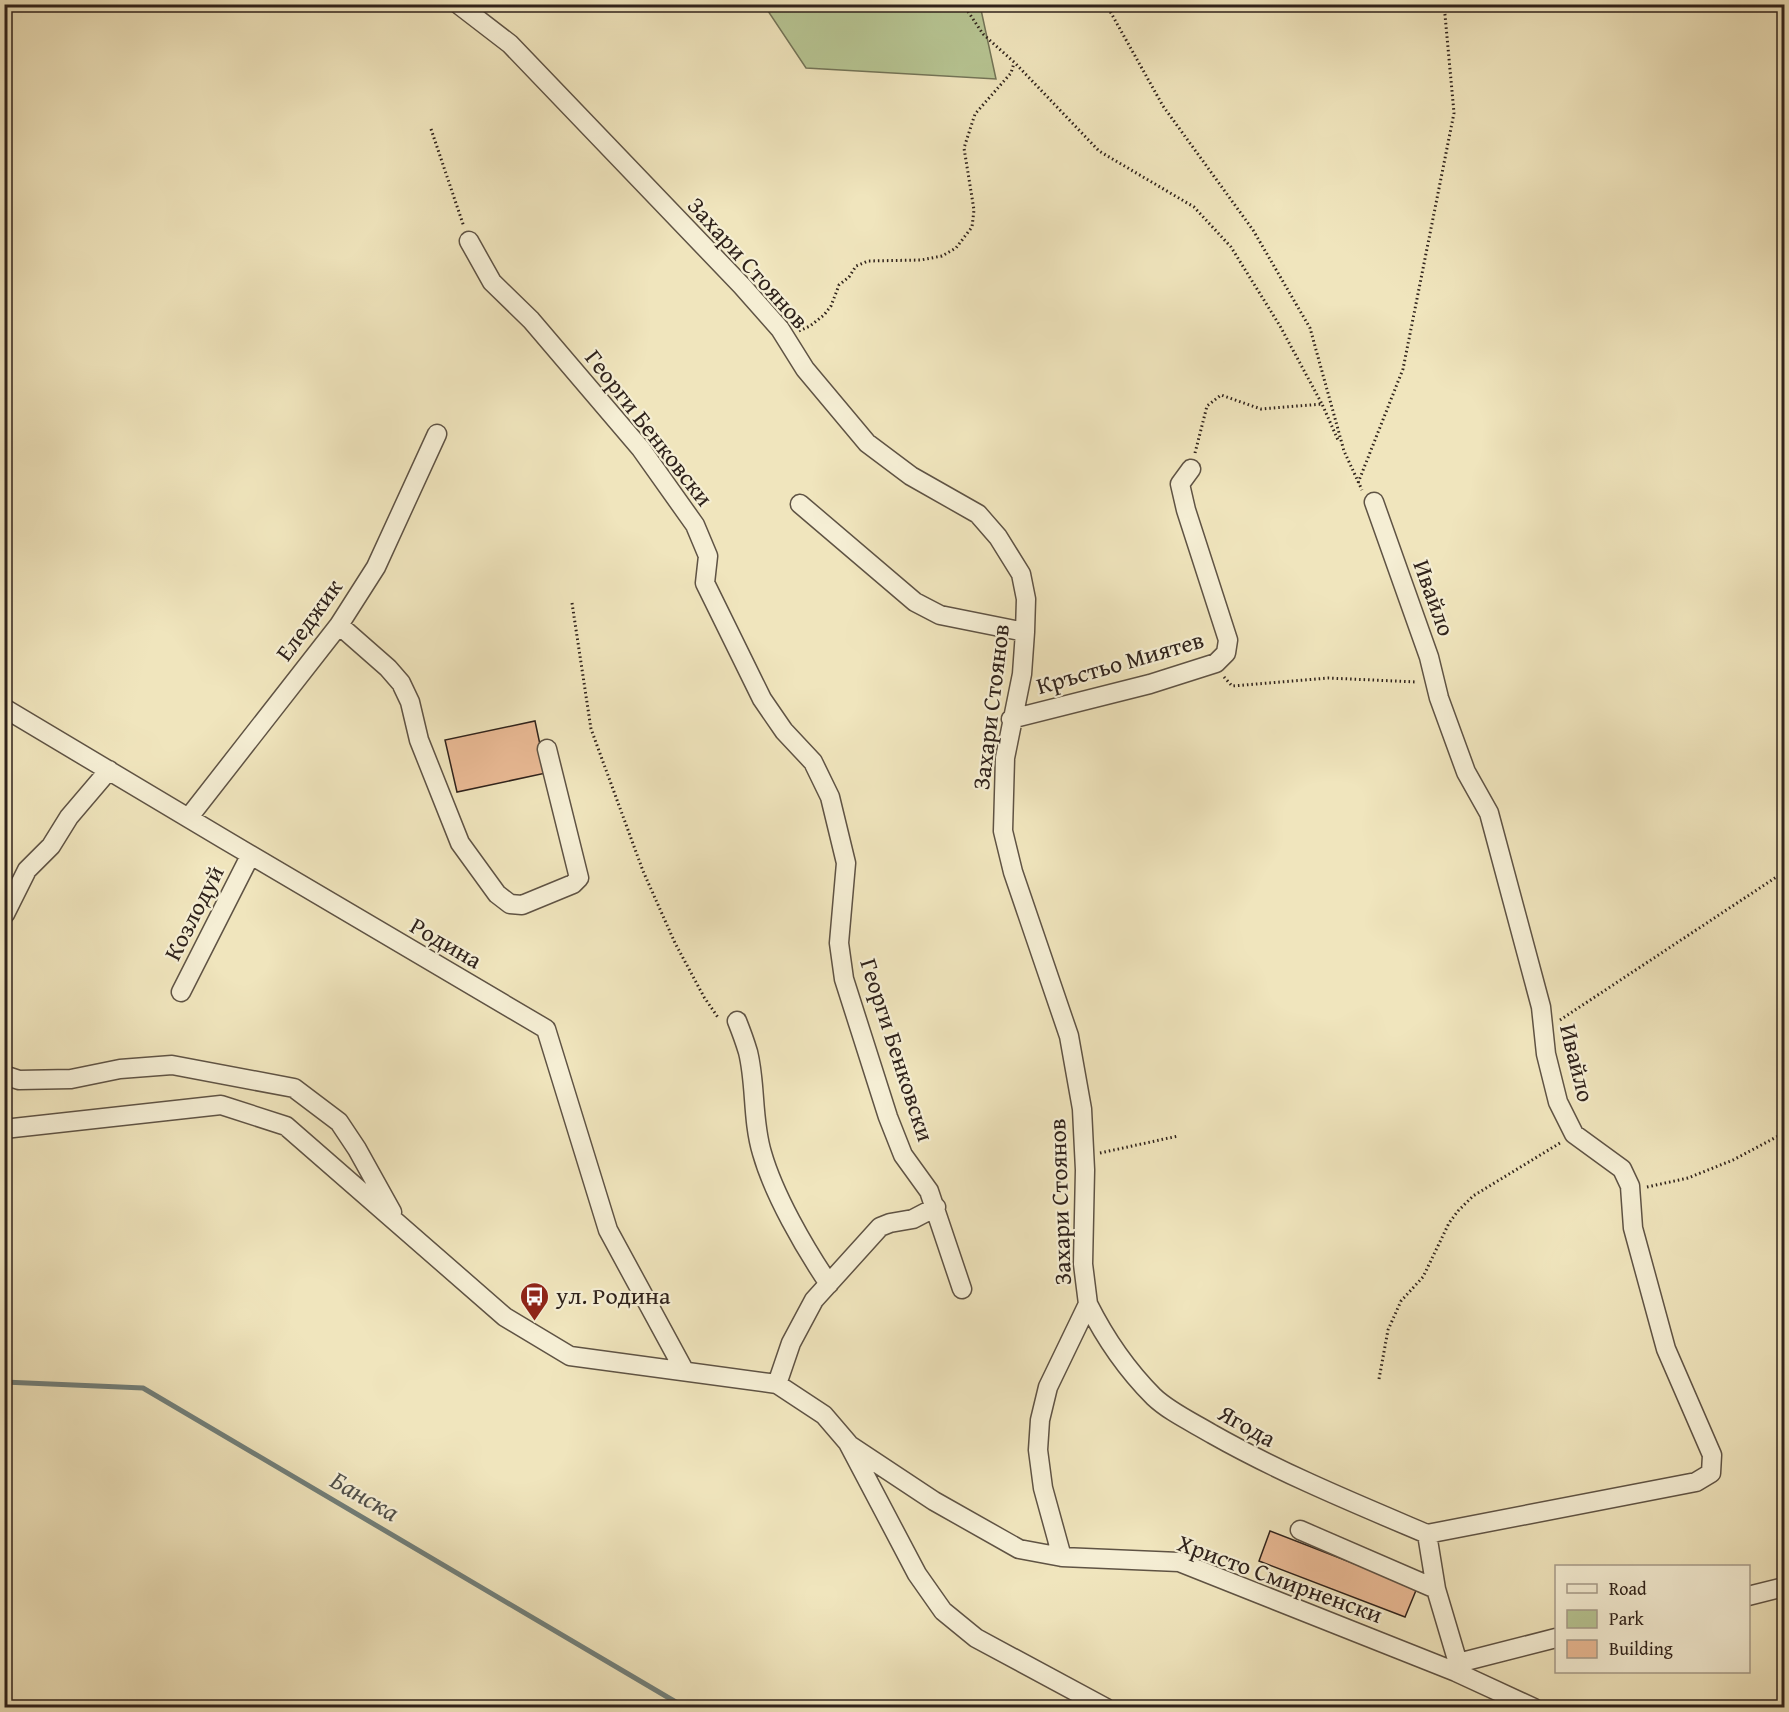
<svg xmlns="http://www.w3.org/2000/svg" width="1789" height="1712" font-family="'Gentium Book Plus',serif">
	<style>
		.green { fill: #b7c593; stroke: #737457; stroke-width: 1.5 }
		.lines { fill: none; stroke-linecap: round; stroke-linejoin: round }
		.stream { stroke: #717f7a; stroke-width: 5 }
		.building { fill: #eaba95; stroke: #2f221b; stroke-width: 1.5 }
		.minor-casing { stroke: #5f5344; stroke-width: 21 }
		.path { stroke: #2f221b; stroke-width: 3; stroke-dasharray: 1.5 3; stroke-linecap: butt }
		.minor { stroke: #f5eed4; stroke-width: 18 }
		.labels { text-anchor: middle; stroke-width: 4.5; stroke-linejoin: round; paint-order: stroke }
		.street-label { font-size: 24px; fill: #2f221b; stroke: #f5eed4 }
		.poi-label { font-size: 24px; fill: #2f221b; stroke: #f5eed4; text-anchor: start }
		.water-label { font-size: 26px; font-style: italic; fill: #50504a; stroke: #f5eed4 }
	</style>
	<rect width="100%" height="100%" fill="#f0e5bd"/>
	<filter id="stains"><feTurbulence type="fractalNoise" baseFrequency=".00333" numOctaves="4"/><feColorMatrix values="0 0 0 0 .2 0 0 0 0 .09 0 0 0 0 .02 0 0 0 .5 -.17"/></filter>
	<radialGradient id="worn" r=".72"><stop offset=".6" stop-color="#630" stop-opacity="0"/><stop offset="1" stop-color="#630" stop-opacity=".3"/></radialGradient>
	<path class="green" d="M 764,5 L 980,5 L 996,79 L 806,68 Z"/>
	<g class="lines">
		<path class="stream" d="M 4,1382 L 143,1388 L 686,1708"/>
	</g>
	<path class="building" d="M 535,721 L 546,773 L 457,792 L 445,740 Z
		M 1270,1531 L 1417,1588 L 1405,1617 L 1259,1561 Z"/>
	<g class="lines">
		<defs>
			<path id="minor" d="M 458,4 L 510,44 L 742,286 L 780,329 L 805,369 L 867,443 L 911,476 L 978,514 L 998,537 L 1021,574 L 1026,599 L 1025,632 L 1022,674 L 1005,758 L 1003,831 L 1013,872 L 1069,1036 L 1082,1109 L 1085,1170 L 1083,1264 L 1088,1304 L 1048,1387 L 1040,1420 L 1038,1450 L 1043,1488 L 1062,1557
				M 469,241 L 492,282 L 531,320 L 641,449 L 695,525 L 708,556 L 705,583 L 762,699 L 784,731 L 813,762 L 830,797 L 846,863 L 839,943 L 844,979 L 888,1117 L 903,1155 L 929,1191 L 962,1289
				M 1374,502 L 1429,657 L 1439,698 L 1466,772 L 1489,813 L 1541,1007 L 1546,1054 L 1558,1102 L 1574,1134 L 1622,1169 L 1630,1186 L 1633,1228 L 1666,1349 L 1712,1455 L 1711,1473 L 1696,1482 L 1427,1534
				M 800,504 L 915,602 L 940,615 L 1025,632
				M 339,625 L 388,668 L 401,683 L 410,702 L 419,740 L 460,843 L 497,894 L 510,904 L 522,905 L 573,884 L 579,878 L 547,749
				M 4,708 C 184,816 365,923 546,1029 L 608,1230 L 684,1370
				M 1011,719 L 1150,684 L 1216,663 L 1226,653 L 1228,640 L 1186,510 L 1180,484 L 1191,469
				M 189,817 L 339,625 L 376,567 L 437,434
				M 5,914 L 27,870 L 51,846 L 69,817 L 109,770
				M 181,992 L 250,856
				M 737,1021 C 741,1031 745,1042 748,1052 C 756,1084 752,1120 762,1153 C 774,1195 804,1247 829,1284
				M 4,1075 L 19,1080 L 71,1079 L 120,1069 L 172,1065 L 294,1088 L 339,1122 L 357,1149 L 392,1212
				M 4,1129 L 221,1105 L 286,1126 L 505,1317 L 570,1356 L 777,1384 L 824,1415 L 848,1443 L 917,1574 L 943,1611 L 976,1638 L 1106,1708
				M 1088,1304 C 1105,1338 1126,1369 1154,1397 C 1170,1412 1192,1422 1212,1434 C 1281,1473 1354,1503 1427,1534
				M 777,1384 L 791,1343 L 814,1300 L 880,1227 L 890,1223 L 913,1219 L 936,1207
				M 851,1446 L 934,1501 L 1019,1549 L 1062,1557 L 1179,1562 L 1456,1672 L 1534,1708
				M 1300,1530 L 1436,1589
				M 1427,1534 L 1436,1589 L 1458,1663 L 1456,1672
				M 1748,1596 L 1784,1587
				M 1458,1663 L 1556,1638"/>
		</defs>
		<use href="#minor" class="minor-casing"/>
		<path class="path" d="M 963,4 L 983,34 L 1016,64 L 1099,151 L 1194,207 L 1231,247 L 1280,326 L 1322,404
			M 1106,4 L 1163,106 L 1253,230 L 1310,328 L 1344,451 L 1362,490
			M 431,129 L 464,227
			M 799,331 L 810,326 L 824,315 L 831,306 L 839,285 L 849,277 L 856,266 L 868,261 L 921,260 L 942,256 L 956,248 L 972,227 L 974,210 L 964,148 L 975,114 L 1011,73 L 1014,63
			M 1195,453 L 1207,406 L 1221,395 L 1261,409 L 1322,404 L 1338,440
			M 1358,483 L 1403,369 L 1454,113 L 1444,4
			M 572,603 L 591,729 L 643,871 L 675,943 L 704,997 L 719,1019
			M 1224,677 L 1232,686 L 1328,678 L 1417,682
			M 1560,1020 L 1784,872
			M 1100,1153 L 1178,1136
			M 1647,1187 L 1688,1178 L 1733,1160 L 1784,1133
			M 1379,1379 L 1388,1330 L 1401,1301 L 1423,1277 L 1449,1223 L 1458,1211 L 1473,1196 L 1560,1143"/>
		<use href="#minor" class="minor"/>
	</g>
	<defs>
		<symbol id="bus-pin" viewBox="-11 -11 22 30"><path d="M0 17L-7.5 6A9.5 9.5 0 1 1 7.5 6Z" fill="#8f2418" stroke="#f5eed4"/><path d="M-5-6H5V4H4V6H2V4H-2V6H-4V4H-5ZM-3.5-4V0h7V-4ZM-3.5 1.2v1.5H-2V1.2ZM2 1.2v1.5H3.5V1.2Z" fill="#fff"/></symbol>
	</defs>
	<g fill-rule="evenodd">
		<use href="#bus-pin" x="518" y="1280" width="33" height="45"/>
	</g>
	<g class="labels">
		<g class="street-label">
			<text transform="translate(748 263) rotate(48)" y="8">Захари Стоянов</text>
			<text transform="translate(649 428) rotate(52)" y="8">Георги Бенковски</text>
			<text transform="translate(1434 598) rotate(70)" y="8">Ивайло</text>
			<text transform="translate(309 620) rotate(-54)" y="8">Еледжик</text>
			<text transform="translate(1120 663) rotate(-16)" y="8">Кръстьо Миятев</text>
			<text transform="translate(991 707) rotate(-83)" y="8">Захари Стоянов</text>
			<text transform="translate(194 913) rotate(-63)" y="8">Козлодуй</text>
			<text transform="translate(446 943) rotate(30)" y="8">Родина</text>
			<text transform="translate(897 1050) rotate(72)" y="8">Георги Бенковски</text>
			<text transform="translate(1577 1063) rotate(76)" y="8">Ивайло</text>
			<text transform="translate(1060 1202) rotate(-92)" y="8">Захари Стоянов</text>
			<text transform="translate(1247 1426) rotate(29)" y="8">Ягода</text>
			<text transform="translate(1280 1579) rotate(20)" y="8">Христо Смирненски</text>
		</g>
		<g class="poi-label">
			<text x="556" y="1304">ул. Родина</text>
		</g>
		<g class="water-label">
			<text transform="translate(365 1496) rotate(30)" y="9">Банска</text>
		</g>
	</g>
	<rect width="1789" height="1712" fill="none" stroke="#f0e5bd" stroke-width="24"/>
	<rect x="6" y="6" width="1777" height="1700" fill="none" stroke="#2f221b" stroke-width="3"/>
	<rect x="12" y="12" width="1765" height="1688" fill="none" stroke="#2f221b" stroke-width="1.5"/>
	<rect x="1555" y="1565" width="195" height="108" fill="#f5eed4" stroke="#a69c8a" stroke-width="1.5"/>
	<rect x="1567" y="1584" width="30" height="9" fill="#f5eed4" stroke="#a69c8a" stroke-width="1.5"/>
	<text x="1609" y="1595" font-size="18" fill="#2f221b">Road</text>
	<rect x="1567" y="1610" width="30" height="18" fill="#b7c593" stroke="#a69c8a" stroke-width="1.5"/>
	<text x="1609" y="1625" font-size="18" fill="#2f221b">Park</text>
	<rect x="1567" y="1640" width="30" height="18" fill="#eaba95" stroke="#a69c8a" stroke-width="1.5"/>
	<text x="1609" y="1655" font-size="18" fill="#2f221b">Building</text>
	<rect width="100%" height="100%" filter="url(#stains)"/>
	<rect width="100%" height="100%" fill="url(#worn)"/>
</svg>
